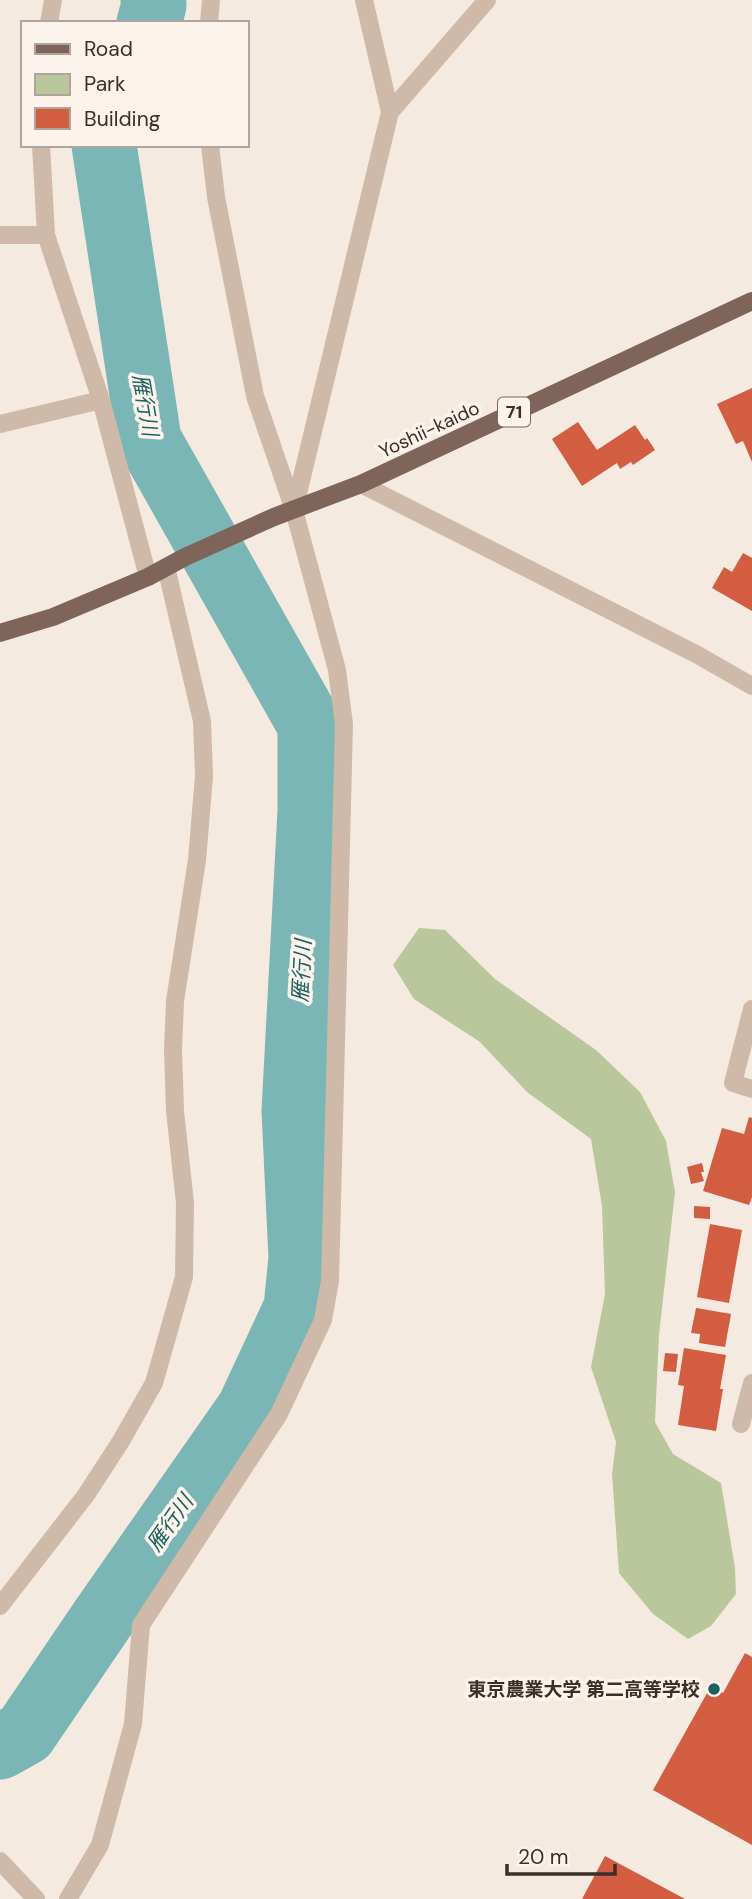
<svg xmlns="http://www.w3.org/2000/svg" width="752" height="1899" font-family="'DM Sans','Noto Sans JP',sans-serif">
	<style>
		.green { fill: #bac79c }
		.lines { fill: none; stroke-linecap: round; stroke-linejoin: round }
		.river { stroke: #7ab6b6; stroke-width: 65 }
		.building { fill: #d25d40 }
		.minor { stroke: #cfb9a9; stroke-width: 18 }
		.major { stroke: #7f6459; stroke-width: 18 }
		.poi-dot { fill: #1a6162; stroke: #fcf4ec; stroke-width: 2.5 }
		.labels { text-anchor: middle; stroke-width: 7; stroke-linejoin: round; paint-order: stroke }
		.shield { fill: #fcf4ec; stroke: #766964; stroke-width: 2 }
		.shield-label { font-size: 18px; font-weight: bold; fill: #3c2e29 }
		.street-label { font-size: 19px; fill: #3c2e29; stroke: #fcf4ec }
		.poi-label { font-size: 19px; font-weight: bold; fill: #3c2e29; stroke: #fcf4ec; text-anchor: end }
		.water-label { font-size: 21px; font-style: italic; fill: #1a6162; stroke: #fcf4ec }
	</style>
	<rect width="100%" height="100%" fill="#f5eadf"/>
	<path class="green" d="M 419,928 L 445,930 L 495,979 L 596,1050 L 640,1092 L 666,1141 L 675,1192 L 659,1335 L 655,1422 L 673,1454 L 721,1483 L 735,1568 L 736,1594 L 711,1626 L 688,1639 L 653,1614 L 619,1573 L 612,1474 L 616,1442 L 591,1367 L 605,1294 L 602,1206 L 591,1139 L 527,1092 L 480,1042 L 414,999 L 393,965 Z"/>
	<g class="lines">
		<path class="river" d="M 149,23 L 154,5 L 153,0
			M 0,1747 L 25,1733 L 103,1618 L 249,1409 L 296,1308 L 301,1258 L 294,1111 L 310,811 L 310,725 L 149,440 L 104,145"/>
	</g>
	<path class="building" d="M 752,388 L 752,462 L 743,441 L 736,444 L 717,404 Z
		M 578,422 L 597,450 L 635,425 L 645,440 L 647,438 L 655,450 L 633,465 L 631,462 L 620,469 L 617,463 L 582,486 L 552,439 Z
		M 743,553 L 752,558 L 752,611 L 712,588 L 724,567 L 732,572 Z
		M 749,1117 L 752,1118 L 752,1197 L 749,1205 L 703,1191 L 722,1128 L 744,1134 Z
		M 702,1163 L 704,1172 L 701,1172 L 704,1181 L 691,1184 L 687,1167 Z
		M 694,1206 L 710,1207 L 710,1219 L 694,1218 Z
		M 710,1224 L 742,1230 L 729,1303 L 697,1297 Z
		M 696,1308 L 731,1314 L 725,1347 L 699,1343 L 700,1334 L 691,1333 Z
		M 684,1348 L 726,1355 L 720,1389 L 723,1389 L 716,1431 L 678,1425 L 684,1386 L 678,1385 Z
		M 665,1353 L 678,1354 L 676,1372 L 663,1371 Z
		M 745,1653 L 752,1657 L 752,1845 L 653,1790 L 711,1686 L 723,1693 Z
		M 605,1856 L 685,1899 L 582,1899 Z"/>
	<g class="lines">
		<path class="minor" d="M 364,0 L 390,112
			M 49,23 L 53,0
			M 209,23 L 211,0
			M 41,145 L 46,235 L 101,400 L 148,577
			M 0,235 L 46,235
			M 0,424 L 101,400
			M 361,484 L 696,654 L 752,686
			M 294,510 L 390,112 L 487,0
			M 752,1009 L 733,1083 L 752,1089
			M 741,1424 L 752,1383
			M 0,1606 L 86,1495 L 121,1441 L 154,1383 L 184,1277 L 185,1203 L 175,1111 L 173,1050 L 175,1001 L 197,860 L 204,776 L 202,721 L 166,567
			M 0,1861 L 36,1899
			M 68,1899 L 100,1845 L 133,1724 L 141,1625 L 279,1414 L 323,1320 L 330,1281 L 344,724 L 337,670 L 294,510 L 255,396 L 216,197 L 210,145"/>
		<path class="major" d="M 0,633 L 53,617 L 148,577 L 185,557 L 274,517 L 361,484 L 752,301"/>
	</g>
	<circle class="poi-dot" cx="714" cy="1689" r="7"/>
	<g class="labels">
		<rect class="shield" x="498" y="397.5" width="32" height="29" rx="5"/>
		<g class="shield-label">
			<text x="514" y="418">71</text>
		</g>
		<g class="street-label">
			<text transform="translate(429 429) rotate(-25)" y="7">Yoshii-kaido</text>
		</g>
		<g class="poi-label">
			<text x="700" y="1696">東京農業大学 第二高等学校</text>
		</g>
		<g class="water-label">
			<text transform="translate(145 405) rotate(80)" y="7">雁行川</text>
			<text transform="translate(302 971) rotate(-87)" y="7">雁行川</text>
			<text transform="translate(170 1523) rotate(-55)" y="7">雁行川</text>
		</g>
	</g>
	<rect x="21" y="21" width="228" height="126" fill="#fcf4ec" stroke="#afa59e" stroke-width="2"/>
	<rect x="35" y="44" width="35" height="10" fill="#7f6459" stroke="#afa59e" stroke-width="2"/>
	<text x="84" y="56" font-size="21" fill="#3c2e29">Road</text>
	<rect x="35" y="74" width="35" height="21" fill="#bac79c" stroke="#afa59e" stroke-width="2"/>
	<text x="84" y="91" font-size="21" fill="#3c2e29">Park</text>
	<rect x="35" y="108" width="35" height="21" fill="#d25d40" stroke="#afa59e" stroke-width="2"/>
	<text x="84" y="126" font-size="21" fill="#3c2e29">Building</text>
	<path d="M507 1864v10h108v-10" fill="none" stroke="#3c2e29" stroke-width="3.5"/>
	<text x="518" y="1864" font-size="21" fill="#3c2e29" stroke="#fcf4ec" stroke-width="5" paint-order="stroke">20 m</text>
</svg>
